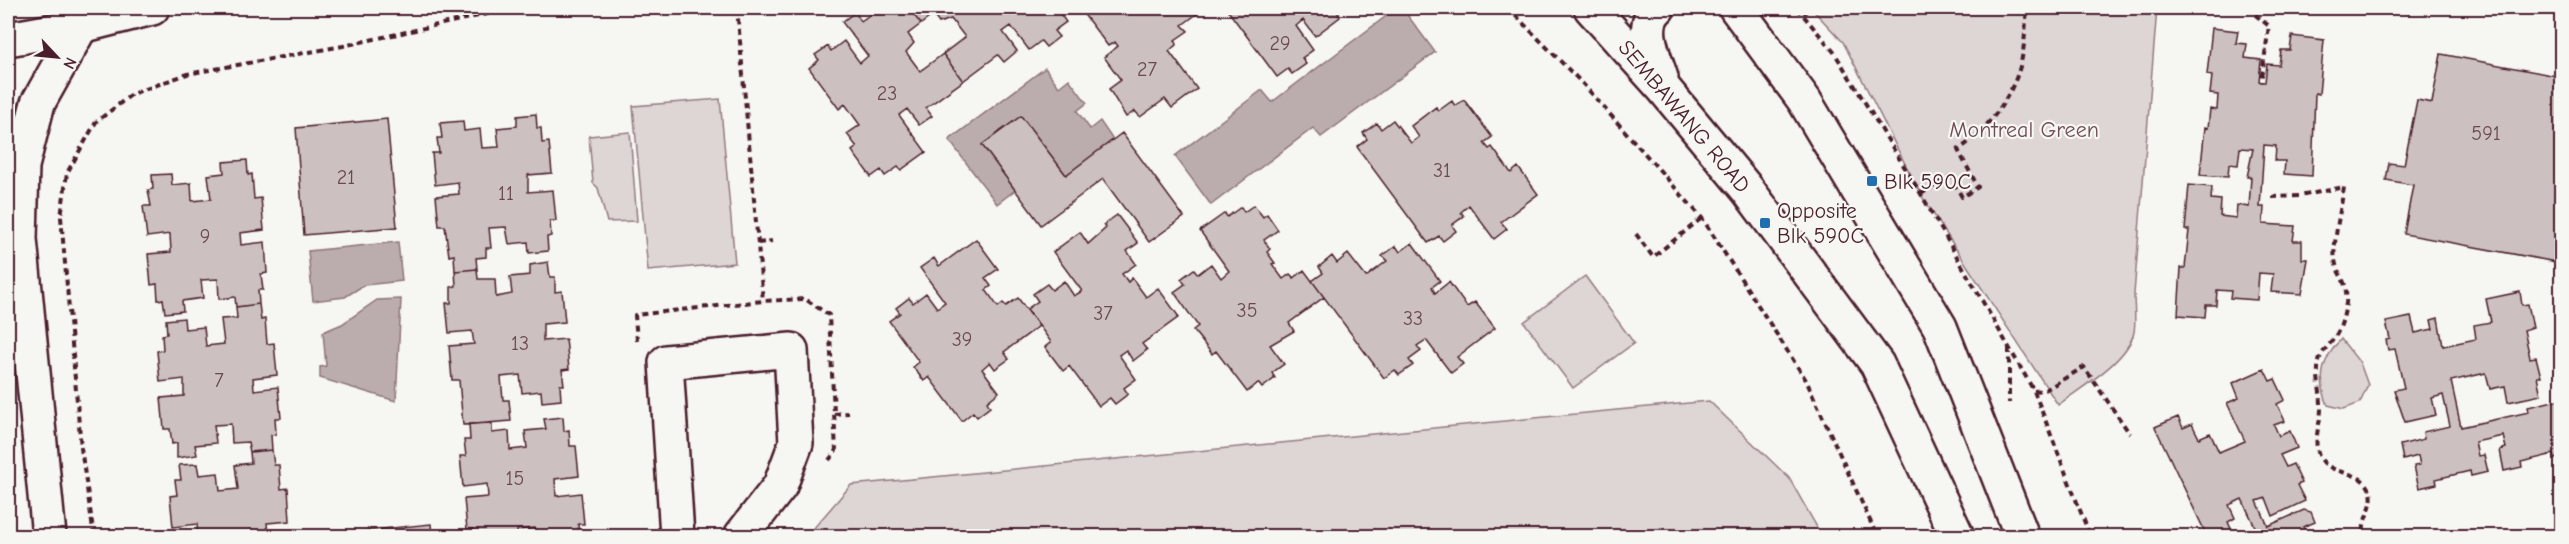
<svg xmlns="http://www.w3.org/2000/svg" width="2569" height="544" font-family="'Comic Neue',sans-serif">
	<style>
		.green { fill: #ddd6d5; stroke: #947a80; stroke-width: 1.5 }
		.water { fill: #bbadae; stroke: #8e747a; stroke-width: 1.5 }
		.building { fill: #ccc1c0; stroke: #4a1f2b; stroke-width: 1.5 }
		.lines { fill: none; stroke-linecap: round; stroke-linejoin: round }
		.minor-casing { stroke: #4a1f2b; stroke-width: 38 }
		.major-casing { stroke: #4a1f2b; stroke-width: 38 }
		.path { stroke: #4a1f2b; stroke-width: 4; stroke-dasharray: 6 4.5; stroke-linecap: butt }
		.minor { stroke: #f6f6f2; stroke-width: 33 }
		.major { stroke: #f6f6f2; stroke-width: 33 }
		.poi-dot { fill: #1f6fb2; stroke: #f6f6f2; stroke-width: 2 }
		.labels { text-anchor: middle; stroke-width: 4.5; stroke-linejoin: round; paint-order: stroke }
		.number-label { font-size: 20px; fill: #6a4850 }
		.street-label { font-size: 22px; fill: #4a1f2b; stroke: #f6f6f2 }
		.park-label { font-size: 22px; fill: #6f4d56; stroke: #f6f6f2 }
		.poi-label { font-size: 22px; fill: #4a1f2b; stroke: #f6f6f2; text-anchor: start }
	</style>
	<rect width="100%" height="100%" fill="#f6f6f2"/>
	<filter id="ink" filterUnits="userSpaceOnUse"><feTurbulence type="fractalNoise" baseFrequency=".0167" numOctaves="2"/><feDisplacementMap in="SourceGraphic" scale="12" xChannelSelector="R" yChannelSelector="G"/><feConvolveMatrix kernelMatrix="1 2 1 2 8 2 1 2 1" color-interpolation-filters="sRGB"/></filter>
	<g filter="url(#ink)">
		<path class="green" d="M 1811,8 L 2157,8 L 2134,294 C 2134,306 2136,320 2134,332 C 2128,361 2080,388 2058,405 L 1921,195 L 1843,42 Z
			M 720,99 L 735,263 L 648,271 L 633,106 Z
			M 630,132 L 637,221 L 607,222 L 598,188 L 593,183 L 589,136 Z
			M 1585,276 L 1634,343 L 1573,388 L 1524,322 Z
			M 2341,339 L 2360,363 L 2368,385 L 2360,403 L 2344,409 L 2328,405 C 2317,379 2322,359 2341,339 Z
			M 1709,401 L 1789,478 L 1822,536 L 807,536 L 851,485 Z"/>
		<path class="water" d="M 1397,8 L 1402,8 L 1435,52 L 1321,137 L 1313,128 L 1211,205 L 1175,156 L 1262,90 L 1272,102 Z
			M 1045,68 L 1059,87 L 1069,79 L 1087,103 L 1077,111 L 1090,129 L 1100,121 L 1113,140 L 1066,175 L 1021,116 L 982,145 L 1015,190 L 997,204 L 949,140 Z
			M 398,242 L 402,281 L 364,285 L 345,297 L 313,301 L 308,251 Z
			M 401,299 L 396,401 L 320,378 L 320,367 L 326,366 L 323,332 L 342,324 L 377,300 Z"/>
		<path class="building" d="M 879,8 L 908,8 L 921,24 L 908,34 L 914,43 L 906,52 L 920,71 L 943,54 L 963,81 L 926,108 L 932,116 L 919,125 L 907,109 L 899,115 L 926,152 L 901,170 L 898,167 L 885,176 L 881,170 L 871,177 L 852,151 L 857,147 L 847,134 L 860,125 L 845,104 L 839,109 L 809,68 L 819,60 L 815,55 L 828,46 L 831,51 L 844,41 L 860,63 L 868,56 L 842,22 L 855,12 L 861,21 Z
			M 908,8 L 1056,8 L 1066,22 L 1054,31 L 1059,37 L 1046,47 L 1041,41 L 1029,50 L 1011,26 L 1003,32 L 1017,51 L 1004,62 L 998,55 L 963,81 L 943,54 L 965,37 L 951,19 L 939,23 L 933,15 L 921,24 Z
			M 1079,8 L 1205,8 L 1182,25 L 1188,31 L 1175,40 L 1177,44 L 1169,51 L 1197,89 L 1172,108 L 1165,99 L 1140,117 L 1135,111 L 1126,117 L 1109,89 L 1121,80 L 1104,57 L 1118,46 L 1115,42 L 1108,46 Z
			M 1226,8 L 1345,8 L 1338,13 L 1340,17 L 1315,36 L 1303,20 L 1296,26 L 1313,50 L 1302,58 L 1306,64 L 1292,74 L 1288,69 L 1277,77 Z
			M 2212,28 L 2238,31 L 2236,43 L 2247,44 L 2245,58 L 2261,60 L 2259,81 L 2261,82 L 2265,82 L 2267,64 L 2279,65 L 2281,50 L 2290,50 L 2292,36 L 2324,40 L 2319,94 L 2315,93 L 2312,176 L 2284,174 L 2285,161 L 2275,161 L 2276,146 L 2264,145 L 2260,207 L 2264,207 L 2263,224 L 2295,226 L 2293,241 L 2302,241 L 2302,259 L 2308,259 L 2302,294 L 2271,292 L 2273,274 L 2259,273 L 2257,300 L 2230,298 L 2231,291 L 2217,290 L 2216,305 L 2206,305 L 2205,317 L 2178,315 L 2181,268 L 2185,268 L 2189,230 L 2185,230 L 2189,185 L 2212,187 L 2211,199 L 2221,200 L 2220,216 L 2236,218 L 2237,205 L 2249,207 L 2251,177 L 2247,177 L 2253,149 L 2240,148 L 2238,165 L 2229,164 L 2228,177 L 2200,175 L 2205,127 L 2208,128 L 2210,109 L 2217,110 L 2218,95 L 2210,94 L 2212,76 L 2207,75 Z
			M 2441,54 L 2562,77 L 2562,263 L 2404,234 L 2413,185 L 2386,180 L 2389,163 L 2404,165 L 2417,100 L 2432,103 Z
			M 1464,100 L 1492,137 L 1484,143 L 1489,149 L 1492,147 L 1511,173 L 1518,167 L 1538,194 L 1501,222 L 1507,229 L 1494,239 L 1469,205 L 1461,212 L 1464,216 L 1452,225 L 1456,231 L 1443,241 L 1439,236 L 1428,243 L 1357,147 L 1367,139 L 1363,133 L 1377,123 L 1381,129 L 1393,120 L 1411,143 L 1419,137 L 1411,126 L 1436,107 L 1438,111 L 1452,101 L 1455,106 Z
			M 536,114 L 537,128 L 541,128 L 542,143 L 549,142 L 552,173 L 528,175 L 528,192 L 553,190 L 556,221 L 550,221 L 551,236 L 547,237 L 548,251 L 529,253 L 528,242 L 509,244 L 506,227 L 489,228 L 491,248 L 486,248 L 486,257 L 476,258 L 477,269 L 455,271 L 454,255 L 449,256 L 445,226 L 439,226 L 436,196 L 459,194 L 458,182 L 435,185 L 432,153 L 439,153 L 437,138 L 442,138 L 440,123 L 463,121 L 464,131 L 480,129 L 482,148 L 499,147 L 497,128 L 517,126 L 517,116 Z
			M 1021,116 L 1066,175 L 1122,133 L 1184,217 L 1149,242 L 1103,179 L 1041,225 L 982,145 Z
			M 387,119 L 397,227 L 304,235 L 296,128 Z
			M 247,160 L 248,175 L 252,174 L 254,199 L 261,198 L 264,230 L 240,233 L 241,245 L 265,242 L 267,273 L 261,274 L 263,290 L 258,290 L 259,304 L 236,307 L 235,297 L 219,299 L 218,279 L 201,280 L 203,298 L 182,301 L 183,311 L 165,313 L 163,299 L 158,300 L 157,284 L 151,285 L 148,254 L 171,252 L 170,234 L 147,237 L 143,206 L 151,206 L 148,190 L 153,189 L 152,175 L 171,174 L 172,185 L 191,183 L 192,201 L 211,199 L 208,175 L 224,173 L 223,162 Z
			M 1254,205 L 1263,217 L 1267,214 L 1278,230 L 1264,240 L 1270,249 L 1267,252 L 1275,263 L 1272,264 L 1283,279 L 1290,274 L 1294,278 L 1304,270 L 1324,297 L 1289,323 L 1294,331 L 1270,345 L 1284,364 L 1272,373 L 1275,378 L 1262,388 L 1258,383 L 1247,392 L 1216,351 L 1212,354 L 1193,330 L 1198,326 L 1174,292 L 1185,284 L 1181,279 L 1194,269 L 1198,274 L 1211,264 L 1221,278 L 1229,271 L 1200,231 L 1225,213 L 1227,217 L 1241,207 L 1244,212 Z
			M 1117,215 L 1138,243 L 1127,251 L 1136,264 L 1122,274 L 1128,282 L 1132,278 L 1146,297 L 1158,288 L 1179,317 L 1142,344 L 1147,350 L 1133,361 L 1126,350 L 1119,355 L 1136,379 L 1124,388 L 1128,394 L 1115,404 L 1110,398 L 1099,406 L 1069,366 L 1063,371 L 1045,347 L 1051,342 L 1027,309 L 1038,301 L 1033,294 L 1047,284 L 1052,290 L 1064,281 L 1074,296 L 1082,291 L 1053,252 L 1080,232 L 1088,244 L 1106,228 L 1103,225 Z
			M 976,239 L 998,269 L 985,278 L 991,286 L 986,290 L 998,307 L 1003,303 L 1006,306 L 1018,298 L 1039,326 L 1004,352 L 1009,359 L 995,369 L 990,362 L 982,369 L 999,392 L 987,402 L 990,407 L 977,417 L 973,412 L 962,421 L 929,377 L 924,381 L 913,367 L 919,362 L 889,321 L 900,313 L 896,308 L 909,298 L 913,303 L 926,293 L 937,308 L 945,302 L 920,268 L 934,258 L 939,266 Z
			M 1412,243 L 1440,281 L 1432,287 L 1435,293 L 1449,282 L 1467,307 L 1475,302 L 1495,328 L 1457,357 L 1463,364 L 1451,373 L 1426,340 L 1417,346 L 1421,351 L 1409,360 L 1413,365 L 1399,375 L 1395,370 L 1384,378 L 1312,281 L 1323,273 L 1319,267 L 1332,256 L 1337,263 L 1348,254 L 1366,277 L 1387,261 L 1382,256 L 1396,246 L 1400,252 Z
			M 548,262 L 550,277 L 555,277 L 555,292 L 562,291 L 565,322 L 543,324 L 543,341 L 566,339 L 569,369 L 562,370 L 564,385 L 560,385 L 561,400 L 542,402 L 541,391 L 522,393 L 520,375 L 501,377 L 503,400 L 509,400 L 511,421 L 463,425 L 459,380 L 452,380 L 449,346 L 474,344 L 472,331 L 449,333 L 446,303 L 451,303 L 451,287 L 456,286 L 455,271 L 477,269 L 478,279 L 495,279 L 496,297 L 512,294 L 510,277 L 530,275 L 530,265 Z
			M 2520,292 L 2522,305 L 2528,304 L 2533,327 L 2524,330 L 2530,358 L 2536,357 L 2541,377 L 2537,377 L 2541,395 L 2508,402 L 2505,386 L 2490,389 L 2486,373 L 2451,381 L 2461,427 L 2529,412 L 2528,407 L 2562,399 L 2562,457 L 2555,459 L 2554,454 L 2521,462 L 2522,467 L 2504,471 L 2500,450 L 2506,448 L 2503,436 L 2475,442 L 2478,456 L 2484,455 L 2488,472 L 2471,476 L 2470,471 L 2436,479 L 2437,484 L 2419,488 L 2414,466 L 2420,465 L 2418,456 L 2403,460 L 2400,445 L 2424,439 L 2423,432 L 2450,426 L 2443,395 L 2432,398 L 2436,415 L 2405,422 L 2394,390 L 2404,388 L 2395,349 L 2388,350 L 2386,340 L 2390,339 L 2386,322 L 2411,317 L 2415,333 L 2433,329 L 2431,320 L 2438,318 L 2443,346 L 2476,339 L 2474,325 L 2491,322 L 2486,299 Z
			M 259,304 L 261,320 L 265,319 L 267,344 L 274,343 L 277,375 L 253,378 L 254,390 L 278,387 L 281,418 L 275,418 L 276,434 L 271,435 L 272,450 L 250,452 L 248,442 L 232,443 L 231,424 L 214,425 L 216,443 L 195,445 L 197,455 L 177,458 L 177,443 L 172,444 L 170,429 L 164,429 L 161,398 L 184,396 L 184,379 L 160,382 L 157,351 L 163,350 L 162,335 L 167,334 L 166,320 L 184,318 L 185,329 L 204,327 L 206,346 L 224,344 L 221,319 L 237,318 L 236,307 Z
			M 2264,369 L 2270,381 L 2275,379 L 2285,400 L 2277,404 L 2285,421 L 2274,425 L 2279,436 L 2290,431 L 2297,448 L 2280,455 L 2286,467 L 2293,464 L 2302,483 L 2297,485 L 2305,501 L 2273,516 L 2266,498 L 2257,501 L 2268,526 L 2304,510 L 2311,512 L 2315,522 L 2303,527 L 2308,536 L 2250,536 L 2258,533 L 2242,499 L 2229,505 L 2235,518 L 2228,522 L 2233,533 L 2225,536 L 2207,536 L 2155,427 L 2178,417 L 2183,428 L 2192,424 L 2199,438 L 2210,433 L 2219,452 L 2245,441 L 2227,403 L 2239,398 L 2233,383 Z
			M 563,417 L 564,431 L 569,430 L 570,446 L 576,446 L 579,476 L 555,479 L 556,496 L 581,493 L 584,524 L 578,524 L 579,536 L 535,536 L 535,528 L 517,530 L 518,536 L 474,536 L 474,529 L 467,529 L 464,499 L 488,497 L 487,484 L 463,487 L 460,456 L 466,456 L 464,440 L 470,440 L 469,424 L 492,423 L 492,433 L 509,431 L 510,450 L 527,448 L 525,431 L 546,429 L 544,419 Z
			M 272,450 L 274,465 L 279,465 L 281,489 L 288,488 L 290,521 L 267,523 L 268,535 L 291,532 L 292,536 L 198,536 L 197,524 L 173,527 L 170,496 L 177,495 L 175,480 L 181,480 L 179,465 L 197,464 L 199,475 L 218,473 L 220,491 L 238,489 L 235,465 L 251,463 L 250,452 Z
			M 431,524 L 432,536 L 353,536 L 353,532 Z"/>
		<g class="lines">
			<defs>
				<path id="minor" d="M 49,536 L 20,239 L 22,166 L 38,103 L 81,26
					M 677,536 L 666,362 L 791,350 L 796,443 L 780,486 L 741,536"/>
				<path id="major" d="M 1591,8 L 1664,89 L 1747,189 L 1877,364 L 1957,536
					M 1658,8 C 1638,25 1655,58 1661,78
					M 1736,8 L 1804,100 L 1940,327 L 2022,536
					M 8,39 L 81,26 L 152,8"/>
			</defs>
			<use href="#minor" class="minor-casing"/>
			<use href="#major" class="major-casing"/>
			<path class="path" d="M 737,8 L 763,301
				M 1508,8 L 1583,84 L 1702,218 L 1806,380 L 1877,536
				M 1797,8 L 1834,52 L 1921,194 L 2034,391 L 2090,536
				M 2247,8 L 2269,26 L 2261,82
				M 1804,14 L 1808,8
				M 1921,194 L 1950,176 L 1962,197 L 1978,187 L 1958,150 C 1984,133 2008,102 2018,73 C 2025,52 2025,29 2027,8
				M 2272,197 L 2300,196 L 2344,187 C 2342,203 2332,246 2335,260 C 2338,278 2348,278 2346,303 C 2344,316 2341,330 2332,341 C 2328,346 2324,350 2321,356 C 2314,371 2321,389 2321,405 C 2322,422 2312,438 2319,455 C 2329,479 2363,466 2371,493 C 2375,508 2358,522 2366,536
				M 1636,234 L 1653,257 L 1702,218
				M 758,243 L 772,241
				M 637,341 L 635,315 L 763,301 L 805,299 L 829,315 L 836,451 L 829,460
				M 2009,348 L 2009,403
				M 2034,391 L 2045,390 L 2084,367 L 2130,434
				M 834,414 L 849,413
				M 94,536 L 81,448 L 61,217 L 67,173 L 96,122 L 132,94 L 187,74 L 343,46 L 514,8
				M 2545,536 L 2562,529"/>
			<use href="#minor" class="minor"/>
			<use href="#major" class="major"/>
		</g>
	</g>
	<g class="poi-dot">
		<rect x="1866" y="175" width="12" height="12" rx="3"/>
		<rect x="1759" y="217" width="12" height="12" rx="3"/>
	</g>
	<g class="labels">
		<g class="number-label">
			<text x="1280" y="50">29</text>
			<text x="1147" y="76">27</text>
			<text x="887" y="100">23</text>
			<text x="2486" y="140">591</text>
			<text x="1442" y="177">31</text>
			<text x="346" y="184">21</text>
			<text x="506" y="200">11</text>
			<text x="205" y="243">9</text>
			<text x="1247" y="317">35</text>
			<text x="1103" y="320">37</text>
			<text x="1413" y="325">33</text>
			<text x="962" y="346">39</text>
			<text x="520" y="350">13</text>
			<text x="219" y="387">7</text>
			<text x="515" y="485">15</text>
		</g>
		<g class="street-label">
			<text transform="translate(1685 116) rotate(50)" y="8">SEMBAWANG ROAD</text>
		</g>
		<g class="park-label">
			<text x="2024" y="137">Montreal Green</text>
		</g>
		<g class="poi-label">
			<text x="1884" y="189">Blk 590C</text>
			<text x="1777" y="218">Opposite<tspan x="1777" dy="25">Blk 590C</tspan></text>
		</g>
	</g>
	<rect width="2569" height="544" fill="none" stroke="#f6f6f2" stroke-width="30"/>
	<rect x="15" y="15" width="2539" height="514" fill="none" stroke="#4a1f2b" stroke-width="2" filter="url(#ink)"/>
	<g transform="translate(57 57) rotate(116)" stroke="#f6f6f2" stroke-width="4.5" paint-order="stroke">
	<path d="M0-4.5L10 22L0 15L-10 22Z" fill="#4a1f2b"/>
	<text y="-9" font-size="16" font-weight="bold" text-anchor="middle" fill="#4a1f2b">N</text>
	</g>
</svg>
